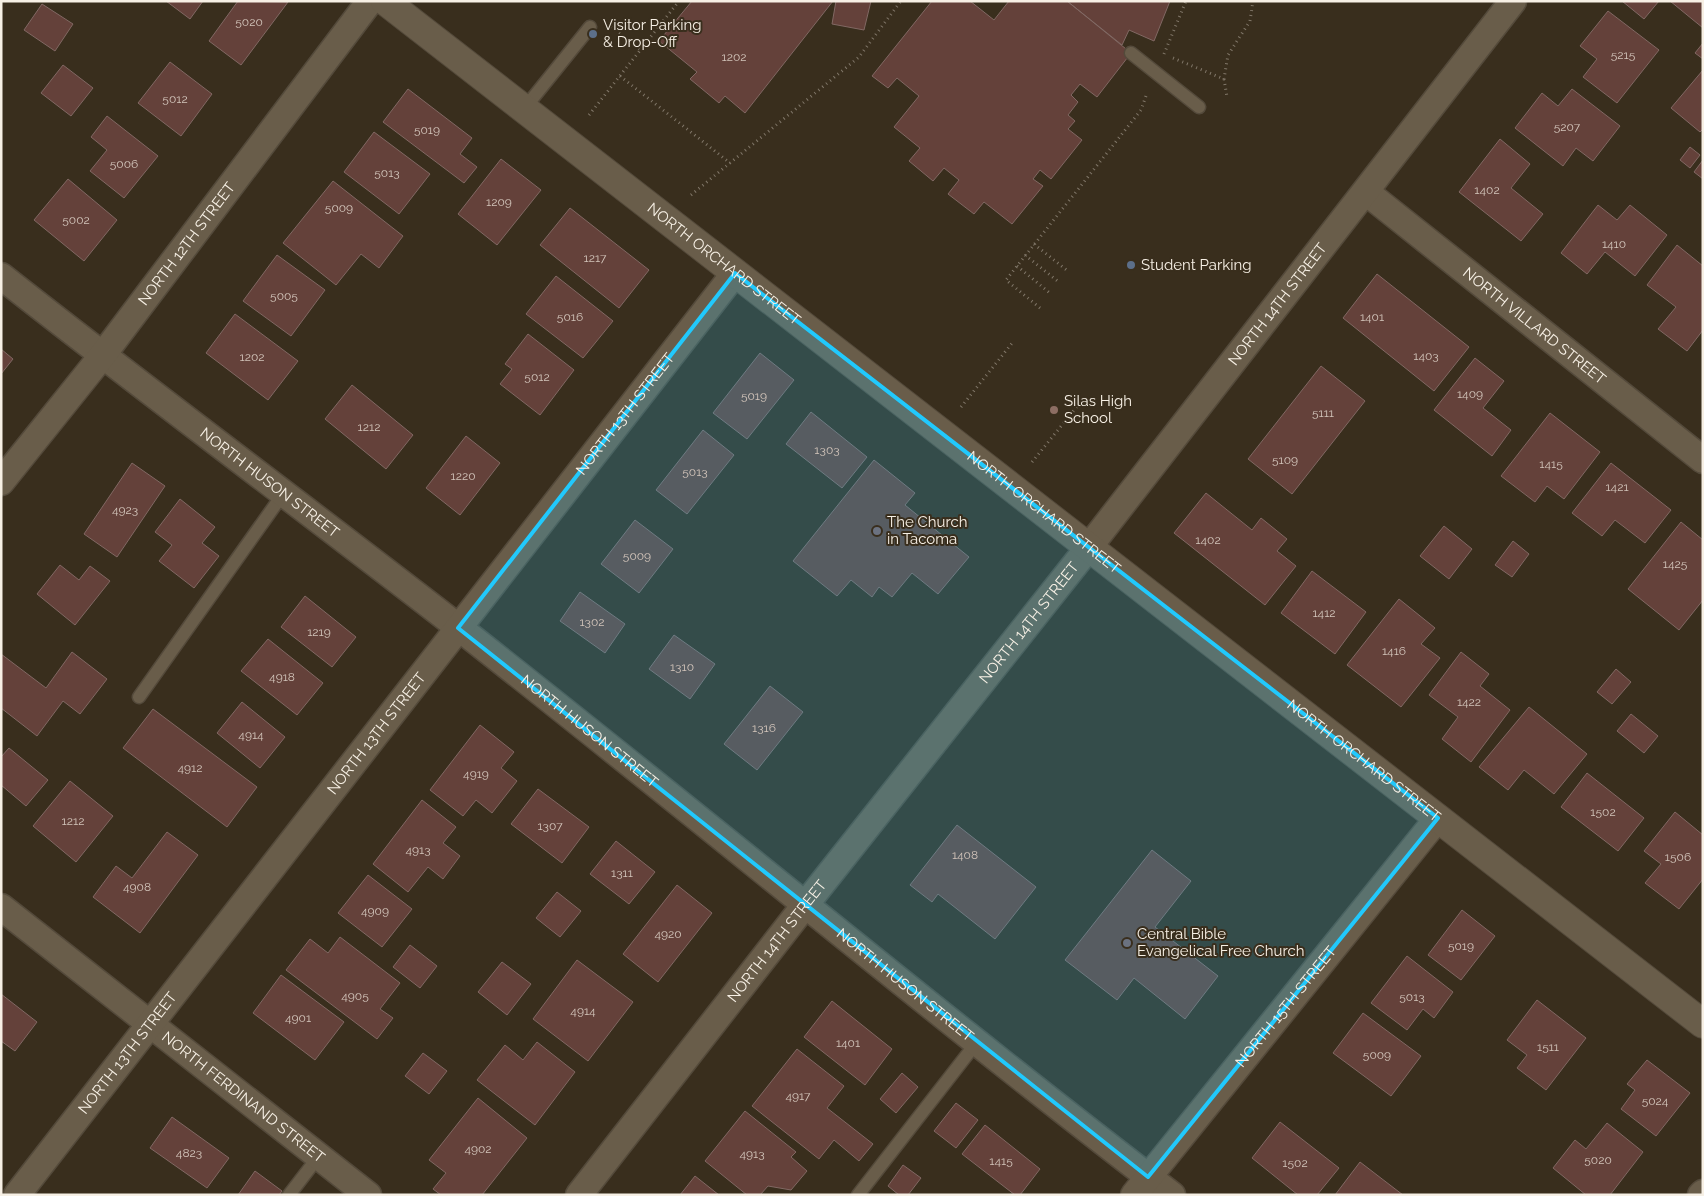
<svg xmlns="http://www.w3.org/2000/svg" width="1704" height="1196" font-family="Raleway,sans-serif">
	<style>
		.building { fill: #64413a; stroke: #816863 }
		.lines { fill: none; stroke-linecap: round; stroke-linejoin: round }
		.lane-casing { stroke: #544a3b; stroke-width: 15 }
		.street-casing { stroke: #544a3b; stroke-width: 29 }
		.secondary-casing { stroke: #544a3b; stroke-width: 30 }
		.path { stroke: #82786a; stroke-width: 3; stroke-dasharray: 1 4; stroke-linecap: butt }
		.lane { stroke: #695d4a; stroke-width: 12 }
		.street { stroke: #695d4a; stroke-width: 26 }
		.secondary { stroke: #695d4a; stroke-width: 28 }
		.marked { fill: #21c9fd; fill-opacity: 0.2; stroke: #21c9fd; stroke-width: 4; stroke-linejoin: round }
		.service-dot { fill: #5c6f8a; stroke: #392e1d; stroke-width: 2 }
		.education-dot { fill: #8d6e63; stroke: #392e1d; stroke-width: 2 }
		.worship-dot { fill: #6b7280; stroke: #392e1d; stroke-width: 2 }
		.labels { text-anchor: middle; stroke-width: 4; stroke-linejoin: round; paint-order: stroke }
		.number-label { font-size: 12px; fill: #d2c4ba }
		.poi-label { font-size: 15px; fill: #f7f0e5; stroke: #392e1d; text-anchor: start }
		.street-label { font-size: 15px; fill: #f7f0e5; stroke: #392e1d }
	</style>
	<rect width="100%" height="100%" fill="#392e1d"/>
	<path class="building" d="M 166,1 L 203,1 L 190,19 Z
		M 238,1 L 288,2 L 241,65 L 209,41 Z
		M 692,1 L 833,1 L 745,113 L 725,96 L 719,103 L 690,79 L 697,72 L 659,41 Z
		M 836,1 L 871,1 L 864,30 L 832,24 Z
		M 932,1 L 970,1 L 994,20 L 1009,1 L 1067,1 L 1131,53 L 1097,97 L 1080,84 L 1071,95 L 1078,102 L 1068,115 L 1075,121 L 1068,129 L 1082,140 L 1051,179 L 1040,170 L 1033,179 L 1043,186 L 1012,224 L 984,202 L 974,214 L 948,194 L 959,180 L 944,168 L 933,181 L 909,161 L 920,148 L 894,127 L 919,96 L 897,78 L 888,88 L 872,76 Z
		M 1067,1 L 1170,1 L 1154,41 L 1129,30 L 1122,45 Z
		M 1622,1 L 1659,1 L 1644,19 Z
		M 1670,1 L 1703,1 L 1703,28 Z
		M 42,4 L 73,24 L 55,51 L 24,30 Z
		M 1608,11 L 1659,50 L 1617,103 L 1583,77 L 1597,59 L 1580,46 Z
		M 1703,43 L 1703,59 L 1695,53 Z
		M 170,62 L 212,94 L 181,136 L 138,103 Z
		M 63,65 L 93,88 L 71,116 L 41,93 Z
		M 1703,70 L 1703,129 L 1700,132 L 1671,108 Z
		M 408,89 L 472,138 L 460,154 L 477,167 L 464,183 L 383,122 Z
		M 1572,89 L 1620,126 L 1593,161 L 1576,148 L 1563,166 L 1515,128 L 1542,93 L 1558,106 Z
		M 107,116 L 158,156 L 124,198 L 90,171 L 107,150 L 91,137 Z
		M 374,132 L 430,174 L 399,214 L 344,172 Z
		M 1500,139 L 1530,164 L 1511,188 L 1543,214 L 1521,241 L 1459,192 Z
		M 1690,147 L 1700,155 L 1690,168 L 1680,160 Z
		M 501,159 L 541,190 L 497,245 L 458,214 Z
		M 1703,160 L 1703,179 L 1694,172 Z
		M 68,179 L 117,220 L 84,261 L 34,220 Z
		M 333,181 L 403,236 L 379,268 L 361,254 L 336,285 L 283,243 Z
		M 1598,205 L 1617,220 L 1630,205 L 1667,235 L 1635,276 L 1605,252 L 1587,274 L 1561,253 Z
		M 570,208 L 649,270 L 619,308 L 540,245 Z
		M 1677,245 L 1703,266 L 1703,330 L 1687,351 L 1658,329 L 1676,307 L 1647,285 Z
		M 277,255 L 325,290 L 291,336 L 243,301 Z
		M 1377,274 L 1469,347 L 1434,391 L 1343,318 Z
		M 556,276 L 613,321 L 583,358 L 526,314 Z
		M 235,314 L 298,361 L 268,400 L 206,353 Z
		M 528,334 L 574,370 L 540,415 L 500,384 L 512,369 L 505,364 Z
		M 1,349 L 13,359 L 1,374 Z
		M 760,353 L 794,380 L 747,439 L 713,413 Z
		M 1475,358 L 1504,381 L 1483,408 L 1511,430 L 1492,456 L 1434,410 Z
		M 1321,366 L 1365,401 L 1292,494 L 1248,459 Z
		M 352,385 L 413,435 L 386,469 L 325,419 Z
		M 811,412 L 867,457 L 842,488 L 786,444 Z
		M 1550,413 L 1600,452 L 1564,499 L 1547,486 L 1535,502 L 1501,476 Z
		M 703,430 L 734,455 L 687,514 L 656,490 Z
		M 466,436 L 500,463 L 460,515 L 426,488 Z
		M 874,460 L 915,493 L 905,505 L 969,557 L 938,594 L 912,573 L 892,597 L 879,587 L 872,597 L 851,580 L 837,596 L 793,561 Z
		M 132,463 L 165,486 L 117,557 L 84,534 Z
		M 1611,463 L 1671,510 L 1645,543 L 1615,520 L 1602,536 L 1572,513 Z
		M 1206,493 L 1252,530 L 1261,518 L 1287,539 L 1277,551 L 1296,566 L 1265,605 L 1174,533 Z
		M 180,499 L 215,527 L 202,543 L 219,556 L 194,588 L 159,561 L 172,545 L 155,532 Z
		M 635,520 L 673,549 L 639,593 L 601,564 Z
		M 1681,522 L 1703,540 L 1703,600 L 1679,630 L 1628,589 Z
		M 1444,526 L 1472,549 L 1449,579 L 1420,556 Z
		M 1513,541 L 1529,554 L 1512,577 L 1495,565 Z
		M 60,565 L 79,580 L 90,566 L 110,581 L 75,625 L 37,594 Z
		M 1312,571 L 1366,612 L 1335,654 L 1281,613 Z
		M 580,592 L 625,624 L 605,653 L 560,621 Z
		M 305,596 L 356,637 L 332,667 L 281,627 Z
		M 1399,599 L 1435,628 L 1421,644 L 1440,658 L 1401,707 L 1347,665 Z
		M 674,635 L 715,664 L 690,699 L 649,669 Z
		M 268,639 L 323,683 L 297,715 L 241,671 Z
		M 72,652 L 107,679 L 80,714 L 63,701 L 37,736 L 1,708 L 1,654 L 46,688 Z
		M 1461,652 L 1489,674 L 1480,686 L 1510,710 L 1471,762 L 1442,739 L 1458,717 L 1429,695 Z
		M 1616,669 L 1631,682 L 1612,704 L 1597,692 Z
		M 770,686 L 803,712 L 757,770 L 724,744 Z
		M 242,702 L 285,737 L 260,768 L 217,733 Z
		M 1529,707 L 1587,754 L 1554,794 L 1524,770 L 1508,790 L 1479,767 Z
		M 153,709 L 257,787 L 227,827 L 123,748 Z
		M 1631,714 L 1658,736 L 1644,753 L 1617,731 Z
		M 480,725 L 514,752 L 501,768 L 517,781 L 492,813 L 476,800 L 463,816 L 430,790 Z
		M 9,748 L 48,780 L 26,806 L 1,785 L 1,757 Z
		M 1587,773 L 1644,818 L 1618,851 L 1561,807 Z
		M 70,781 L 113,816 L 76,862 L 33,826 Z
		M 538,789 L 589,827 L 562,863 L 511,824 Z
		M 422,800 L 456,827 L 443,843 L 460,856 L 443,879 L 428,867 L 408,892 L 373,864 Z
		M 1675,812 L 1703,835 L 1703,879 L 1679,909 L 1645,883 L 1661,864 L 1644,851 Z
		M 957,825 L 1036,887 L 995,939 L 938,894 L 932,902 L 910,885 Z
		M 167,832 L 198,855 L 140,933 L 93,897 L 116,866 L 132,878 Z
		M 616,841 L 655,872 L 629,904 L 590,874 Z
		M 1152,850 L 1191,881 L 1155,927 L 1218,976 L 1185,1019 L 1134,978 L 1117,1000 L 1065,960 Z
		M 368,875 L 412,909 L 382,947 L 338,913 Z
		M 677,885 L 712,913 L 658,982 L 623,954 Z
		M 557,892 L 581,911 L 560,937 L 536,918 Z
		M 1462,910 L 1495,936 L 1461,980 L 1428,955 Z
		M 340,937 L 400,983 L 380,1009 L 393,1018 L 377,1039 L 286,970 L 310,939 L 328,953 Z
		M 410,945 L 437,966 L 420,988 L 393,967 Z
		M 1407,956 L 1453,992 L 1434,1018 L 1423,1009 L 1407,1030 L 1371,1003 Z
		M 577,960 L 633,1002 L 588,1061 L 533,1019 Z
		M 502,962 L 531,984 L 507,1015 L 478,992 Z
		M 281,975 L 344,1022 L 315,1060 L 253,1013 Z
		M 1,994 L 37,1022 L 15,1051 L 1,1041 Z
		M 1537,1000 L 1586,1038 L 1546,1090 L 1517,1068 L 1527,1055 L 1507,1040 Z
		M 832,1001 L 892,1049 L 865,1085 L 804,1037 Z
		M 1363,1013 L 1421,1056 L 1391,1096 L 1333,1053 Z
		M 537,1042 L 575,1072 L 535,1125 L 477,1080 L 505,1045 L 523,1060 Z
		M 797,1049 L 844,1086 L 827,1108 L 873,1144 L 859,1161 L 834,1140 L 819,1159 L 752,1106 Z
		M 423,1053 L 447,1071 L 429,1094 L 405,1076 Z
		M 1647,1060 L 1690,1093 L 1656,1136 L 1621,1109 L 1635,1090 L 1627,1084 Z
		M 902,1073 L 918,1087 L 896,1113 L 880,1099 Z
		M 478,1098 L 527,1138 L 482,1195 L 441,1195 L 433,1189 L 446,1173 L 429,1160 Z
		M 956,1103 L 978,1120 L 956,1148 L 934,1131 Z
		M 745,1111 L 796,1152 L 791,1157 L 807,1171 L 791,1190 L 768,1186 L 760,1195 L 747,1195 L 705,1161 Z
		M 172,1117 L 229,1158 L 207,1188 L 150,1148 Z
		M 1280,1122 L 1339,1168 L 1317,1195 L 1298,1195 L 1252,1158 Z
		M 1607,1123 L 1643,1152 L 1610,1195 L 1586,1195 L 1553,1168 L 1575,1140 L 1586,1149 Z
		M 985,1125 L 1040,1169 L 1020,1195 L 1015,1195 L 962,1154 Z
		M 1360,1162 L 1403,1195 L 1335,1195 Z
		M 903,1165 L 921,1178 L 908,1195 L 899,1195 L 888,1186 Z
		M 255,1171 L 282,1191 L 279,1195 L 238,1195 Z
		M 695,1176 L 719,1195 L 680,1195 Z"/>
	<g class="lines">
		<defs>
			<path id="lane" d="M 1131,53 L 1199,107
				M 524,109 L 590,27
				M 139,697 L 283,494
				M 289,1195 L 319,1156
				M 858,1195 L 977,1042"/>
			<g id="street">
				<path id="s1" d="M 1366,192 L 1703,460"/>
				<path id="s2" d="M 1,276 C 152,395 306,509 458,627 C 697,814 930,1010 1172,1195"/>
				<path id="s3" d="M 1,482 L 102,356 L 370,1"/>
				<path id="s4" d="M 1,907 L 368,1195"/>
				<path id="s5" d="M 17,1195 L 735,273"/>
				<path id="s6" d="M 579,1195 L 805,905 L 1089,547 L 1513,1"/>
				<path id="s7" d="M 1134,1195 L 1438,818"/>
				<path d="M 1701,1195 L 1703,1193"/>
			</g>
			<g id="secondary">
				<path id="s8" d="M 385,1 L 1703,1024"/>
			</g>
		</defs>
		<use href="#lane" class="lane-casing"/>
		<use href="#street" class="street-casing"/>
		<use href="#secondary" class="secondary-casing"/>
		<path class="path" d="M 611,27 L 641,50
			M 1164,54 L 1186,1
			M 1173,58 L 1224,79 L 1228,55 L 1250,21 L 1253,1
			M 620,76 L 730,163
			M 1224,79 L 1227,97
			M 589,115 L 679,1
			M 691,195 L 859,57 L 901,1
			M 1034,244 L 1069,272
			M 1025,255 L 1060,283
			M 1017,266 L 1051,294
			M 1040,308 L 1006,280 L 1141,110 L 1147,93
			M 961,407 L 1013,342
			M 1032,462 L 1084,398"/>
		<use href="#lane" class="lane"/>
		<use href="#street" class="street"/>
		<use href="#secondary" class="secondary"/>
	</g>
	<path class="marked" d="M 735,273 L 1438,818 L 1148,1177 L 458,628 Z"/>
	<g class="service-dot">
		<circle cx="593" cy="34" r="5"/>
		<circle cx="1131" cy="265" r="5"/>
	</g>
	<circle class="education-dot" cx="1054" cy="410" r="5"/>
	<g class="worship-dot">
		<circle cx="877" cy="531" r="5"/>
		<circle cx="1127" cy="943" r="5"/>
	</g>
	<g class="labels">
		<g class="number-label">
			<text x="249" y="26">5020</text>
			<text x="1623" y="59">5215</text>
			<text x="734" y="61">1202</text>
			<text x="175" y="103">5012</text>
			<text x="1567" y="131">5207</text>
			<text x="427" y="134">5019</text>
			<text x="124" y="168">5006</text>
			<text x="387" y="177">5013</text>
			<text x="1487" y="194">1402</text>
			<text x="499" y="206">1209</text>
			<text x="339" y="212">5009</text>
			<text x="76" y="224">5002</text>
			<text x="1614" y="248">1410</text>
			<text x="595" y="262">1217</text>
			<text x="284" y="300">5005</text>
			<text x="570" y="321">5016</text>
			<text x="1372" y="321">1401</text>
			<text x="1426" y="360">1403</text>
			<text x="252" y="361">1202</text>
			<text x="537" y="381">5012</text>
			<text x="1470" y="398">1409</text>
			<text x="754" y="400">5019</text>
			<text x="1323" y="417">5111</text>
			<text x="369" y="431">1212</text>
			<text x="827" y="454">1303</text>
			<text x="1285" y="464">5109</text>
			<text x="1551" y="468">1415</text>
			<text x="695" y="476">5013</text>
			<text x="463" y="480">1220</text>
			<text x="1617" y="491">1421</text>
			<text x="125" y="514">4923</text>
			<text x="1208" y="544">1402</text>
			<text x="637" y="560">5009</text>
			<text x="1675" y="568">1425</text>
			<text x="1324" y="617">1412</text>
			<text x="592" y="626">1302</text>
			<text x="319" y="636">1219</text>
			<text x="1394" y="655">1416</text>
			<text x="682" y="671">1310</text>
			<text x="282" y="681">4918</text>
			<text x="1469" y="706">1422</text>
			<text x="764" y="732">1316</text>
			<text x="251" y="739">4914</text>
			<text x="190" y="772">4912</text>
			<text x="476" y="778">4919</text>
			<text x="1603" y="816">1502</text>
			<text x="73" y="825">1212</text>
			<text x="550" y="830">1307</text>
			<text x="418" y="854">4913</text>
			<text x="965" y="859">1408</text>
			<text x="1678" y="861">1506</text>
			<text x="622" y="877">1311</text>
			<text x="137" y="891">4908</text>
			<text x="375" y="915">4909</text>
			<text x="668" y="938">4920</text>
			<text x="1461" y="950">5019</text>
			<text x="355" y="1000">4905</text>
			<text x="1412" y="1001">5013</text>
			<text x="583" y="1015">4914</text>
			<text x="298" y="1022">4901</text>
			<text x="848" y="1047">1401</text>
			<text x="1548" y="1051">1511</text>
			<text x="1377" y="1059">5009</text>
			<text x="798" y="1100">4917</text>
			<text x="1655" y="1105">5024</text>
			<text x="478" y="1153">4902</text>
			<text x="189" y="1157">4823</text>
			<text x="752" y="1158">4913</text>
			<text x="1598" y="1164">5020</text>
			<text x="1001" y="1165">1415</text>
			<text x="1295" y="1167">1502</text>
		</g>
		<g class="poi-label">
			<text x="603" y="30">Visitor Parking<tspan x="603" dy="17">&amp; Drop-Off</tspan></text>
			<text x="1141" y="270">Student Parking</text>
			<text x="1064" y="406">Silas High<tspan x="1064" dy="17">School</tspan></text>
			<text x="887" y="527">The Church<tspan x="887" dy="17">in Tacoma</tspan></text>
			<text x="1137" y="939">Central Bible<tspan x="1137" dy="17">Evangelical Free Church</tspan></text>
		</g>
		<g class="street-label">
			<text dy="5" stroke="none"><textPath href="#s3" startOffset="302">NORTH 12TH STREET</textPath></text>
			<text dy="5" stroke="none"><textPath href="#s8" startOffset="429">NORTH ORCHARD STREET</textPath></text>
			<text dy="5" stroke="none"><textPath href="#s6" startOffset="1132">NORTH 14TH STREET</textPath></text>
			<text dy="5" stroke="none"><textPath href="#s1" startOffset="215">NORTH VILLARD STREET</textPath></text>
			<text dy="5" stroke="none"><textPath href="#s5" startOffset="990">NORTH 13TH STREET</textPath></text>
			<text dy="5" stroke="none"><textPath href="#s2" startOffset="339">NORTH HUSON STREET</textPath></text>
			<text dy="5" stroke="none"><textPath href="#s8" startOffset="834">NORTH ORCHARD STREET</textPath></text>
			<text dy="5" stroke="none"><textPath href="#s6" startOffset="728">NORTH 14TH STREET</textPath></text>
			<text dy="5" stroke="none"><textPath href="#s2" startOffset="744">NORTH HUSON STREET</textPath></text>
			<text dy="5" stroke="none"><textPath href="#s5" startOffset="585">NORTH 13TH STREET</textPath></text>
			<text dy="5" stroke="none"><textPath href="#s8" startOffset="1239">NORTH ORCHARD STREET</textPath></text>
			<text dy="5" stroke="none"><textPath href="#s6" startOffset="322">NORTH 14TH STREET</textPath></text>
			<text dy="5" stroke="none"><textPath href="#s2" startOffset="1149">NORTH HUSON STREET</textPath></text>
			<text dy="5" stroke="none"><textPath href="#s7" startOffset="242">NORTH 15TH STREET</textPath></text>
			<text dy="5" stroke="none"><textPath href="#s5" startOffset="180">NORTH 13TH STREET</textPath></text>
			<text dy="5" stroke="none"><textPath href="#s4" startOffset="308">NORTH FERDINAND STREET</textPath></text>
		</g>
	</g>
	<rect width="1704" height="1196" fill="none" stroke="#f7f0e5" stroke-width="5"/>
</svg>
